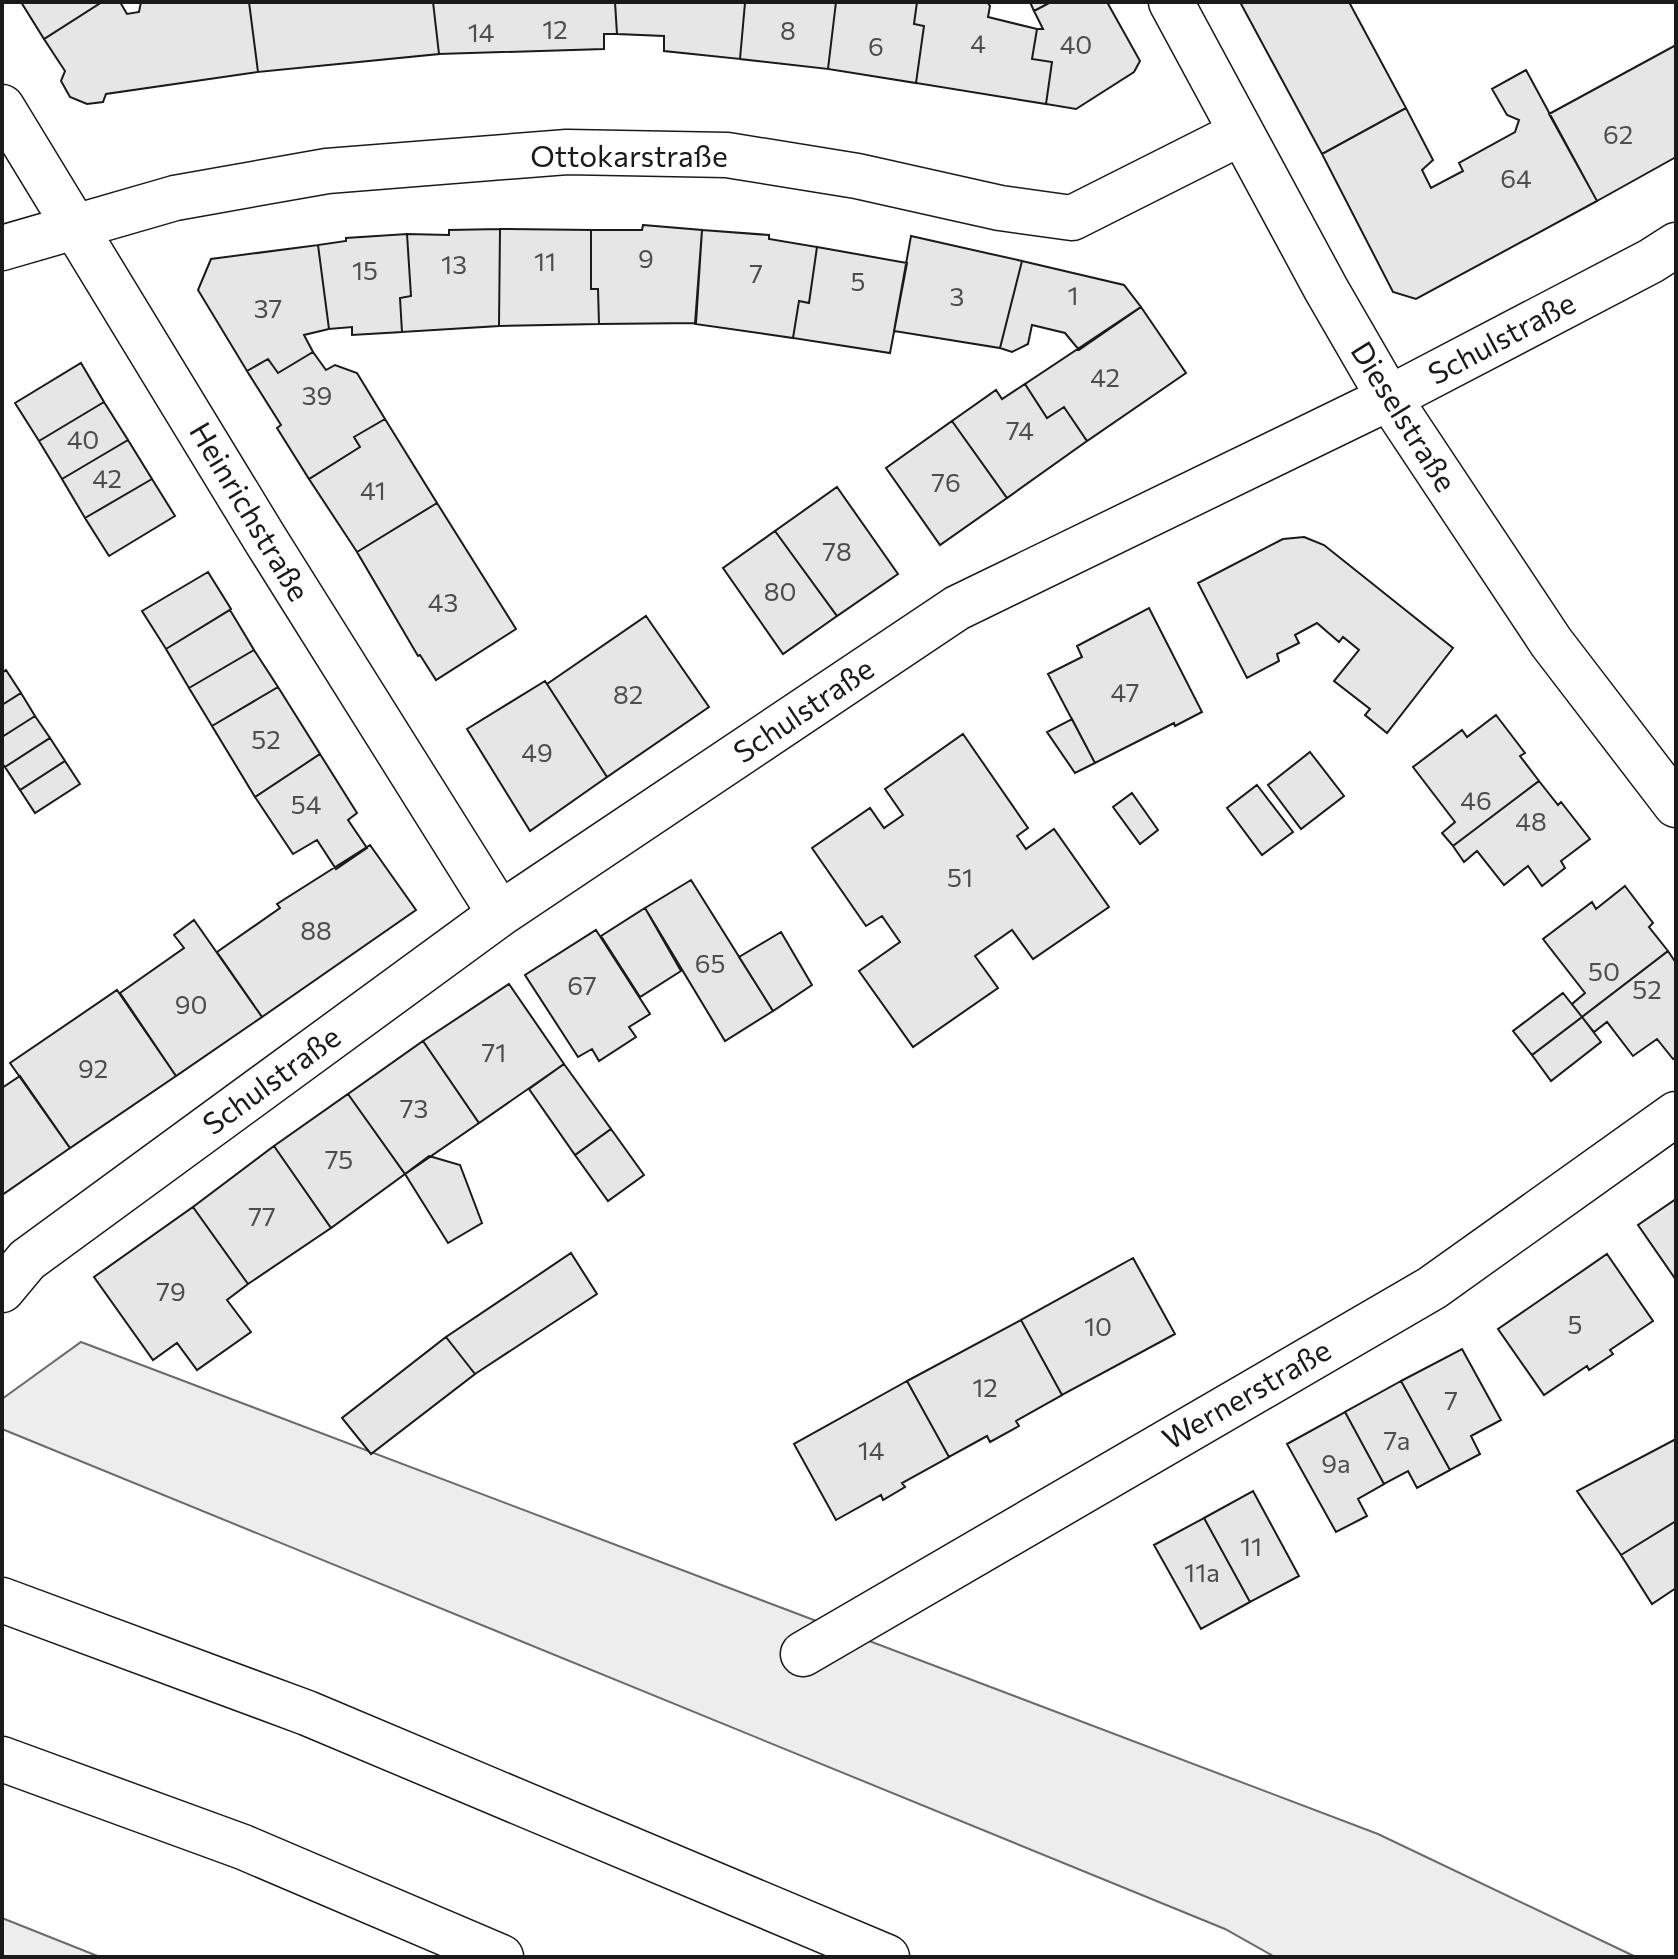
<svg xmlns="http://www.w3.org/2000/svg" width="1678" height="1959" font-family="Commissioner,sans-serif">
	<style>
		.built { fill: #ededed; stroke: #6a6a6a; stroke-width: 2 }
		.building { fill: #e6e6e6; stroke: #1a1a1a; stroke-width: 2 }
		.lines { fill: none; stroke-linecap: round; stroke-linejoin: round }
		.minor-casing { stroke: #1a1a1a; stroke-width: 47 }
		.tertiary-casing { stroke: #1a1a1a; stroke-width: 47 }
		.motorway-casing { stroke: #1a1a1a; stroke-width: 47 }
		.minor { stroke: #fff; stroke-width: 44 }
		.tertiary { stroke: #fff; stroke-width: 44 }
		.motorway { stroke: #fff; stroke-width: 44 }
		.labels { text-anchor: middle; stroke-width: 6; stroke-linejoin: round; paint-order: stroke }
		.number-label { font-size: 26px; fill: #4d4d4d }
		.street-label { font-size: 30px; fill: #1a1a1a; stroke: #fff }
	</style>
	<rect width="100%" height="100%" fill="#fff"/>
	<path class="built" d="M 81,1342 L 1378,1834 L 1636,1957 L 1275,1957 L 1225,1929 L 2,1429 L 2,1399 Z
		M 2,1918 L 100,1957 L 2,1957 Z"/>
	<path class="building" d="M 21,2 L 102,2 L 44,39 Z
		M 102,2 L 120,2 L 127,14 L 139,12 L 141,2 L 249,2 L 258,72 L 106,94 L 103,102 L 87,104 L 70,97 L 61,81 L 65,71 L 44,39 Z
		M 249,2 L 433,2 L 439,54 L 258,72 Z
		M 433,2 L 615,2 L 617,34 L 604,34 L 604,49 L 439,54 Z
		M 615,2 L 755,2 L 745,3 L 740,59 L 664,51 L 664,36 L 617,34 Z
		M 755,2 L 836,2 L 828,69 L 740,59 L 745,3 Z
		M 836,2 L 917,2 L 914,24 L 924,26 L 916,83 L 828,69 Z
		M 917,2 L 987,2 L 990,6 L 988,17 L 1037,29 L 1032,59 L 1052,62 L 1046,104 L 916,83 L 924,26 L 914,24 Z
		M 1030,2 L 1051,2 L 1034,11 Z
		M 1051,2 L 1107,2 L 1140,61 L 1134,72 L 1076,109 L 1046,104 L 1052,62 L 1032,59 L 1037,29 L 1043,29 L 1034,11 Z
		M 1240,2 L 1349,2 L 1406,108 L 1322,154 Z
		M 1676,45 L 1676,157 L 1597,201 L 1549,114 Z
		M 1526,70 L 1597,201 L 1416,299 L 1393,292 L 1322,154 L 1406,108 L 1433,160 L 1422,170 L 1431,188 L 1463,171 L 1459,163 L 1515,132 L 1519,120 L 1507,115 L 1492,89 Z
		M 643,225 L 702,230 L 696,323 L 599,324 L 598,289 L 591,289 L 591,230 L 642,230 Z
		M 500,229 L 591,230 L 591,289 L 598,289 L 599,324 L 499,326 Z
		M 500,229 L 499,326 L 402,332 L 400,298 L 411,296 L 407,234 L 449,235 L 449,230 Z
		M 702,230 L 769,235 L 769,239 L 817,247 L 809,303 L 799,301 L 793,338 L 695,324 Z
		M 407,234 L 411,296 L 400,298 L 402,332 L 352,335 L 352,327 L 329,329 L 318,245 L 346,241 L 346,238 Z
		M 911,236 L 1022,261 L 1000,348 L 894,331 Z
		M 318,245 L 329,329 L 304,335 L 313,352 L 278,373 L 268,359 L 247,371 L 198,290 L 211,259 Z
		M 817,247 L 907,263 L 890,353 L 793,338 L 799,301 L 809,303 Z
		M 1022,261 L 1124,285 L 1141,307 L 1079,350 L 1065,333 L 1032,325 L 1028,344 L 1012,352 L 1000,348 Z
		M 1141,307 L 1186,373 L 1087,441 L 1064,407 L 1047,418 L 1025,384 Z
		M 313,352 L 326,370 L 335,365 L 357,373 L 385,419 L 354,437 L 360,447 L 309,479 L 277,428 L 281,425 L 247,371 L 268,359 L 278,373 Z
		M 81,363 L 104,402 L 39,441 L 15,403 Z
		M 1025,384 L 1047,418 L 1064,407 L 1087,441 L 1007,498 L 952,421 L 996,390 L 1002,399 Z
		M 104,402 L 128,440 L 62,479 L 39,441 Z
		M 385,419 L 437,503 L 357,552 L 309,479 L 360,447 L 354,437 Z
		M 952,421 L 1007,498 L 940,545 L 886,468 Z
		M 128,440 L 152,479 L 85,518 L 62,479 Z
		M 152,479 L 175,516 L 109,556 L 85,518 Z
		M 837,487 L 898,574 L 837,616 L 775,531 Z
		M 437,503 L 516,629 L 436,680 L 420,655 L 418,656 L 357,552 Z
		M 775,531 L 837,616 L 783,654 L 723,568 Z
		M 1304,537 L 1324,545 L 1453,648 L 1387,733 L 1365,715 L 1370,709 L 1334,681 L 1359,650 L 1343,637 L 1339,642 L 1317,623 L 1295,635 L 1299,643 L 1277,654 L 1279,661 L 1247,678 L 1198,583 L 1283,539 Z
		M 208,572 L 231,609 L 166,649 L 142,611 Z
		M 1149,608 L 1202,712 L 1175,726 L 1174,723 L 1095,763 L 1048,674 L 1082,657 L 1077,646 Z
		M 230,610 L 254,650 L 189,688 L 166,649 Z
		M 646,616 L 709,707 L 607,777 L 547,684 Z
		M 254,650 L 278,687 L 212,726 L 189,688 Z
		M 6,670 L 21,693 L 2,705 L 2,673 Z
		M 545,681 L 607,777 L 530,831 L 467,729 Z
		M 278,687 L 320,754 L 255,797 L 212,726 Z
		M 21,693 L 35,716 L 2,737 L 2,705 Z
		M 1496,715 L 1525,753 L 1520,756 L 1539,781 L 1453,846 L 1442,833 L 1455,822 L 1413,767 L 1462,730 L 1467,737 Z
		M 35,716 L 50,738 L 5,767 L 2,763 L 2,737 Z
		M 1072,719 L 1095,763 L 1075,773 L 1047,732 Z
		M 963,734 L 1028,828 L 1017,836 L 1026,849 L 1054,829 L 1109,907 L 1033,959 L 1012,930 L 975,956 L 998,988 L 913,1047 L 859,971 L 900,942 L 882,916 L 866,926 L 812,848 L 870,808 L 884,828 L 903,815 L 885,789 Z
		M 50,738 L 65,761 L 20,790 L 5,767 Z
		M 1310,752 L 1344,796 L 1301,829 L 1268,785 Z
		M 320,754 L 357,813 L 348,820 L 367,848 L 336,869 L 317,840 L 293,854 L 255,797 Z
		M 65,761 L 80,784 L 35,813 L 20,790 Z
		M 1539,781 L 1558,805 L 1561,802 L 1590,839 L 1561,861 L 1565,868 L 1542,886 L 1528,866 L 1504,885 L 1477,851 L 1464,862 L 1453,846 Z
		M 1257,785 L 1293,832 L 1262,855 L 1227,808 Z
		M 1132,793 L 1158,830 L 1140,844 L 1113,807 Z
		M 370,845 L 416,910 L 262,1017 L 217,952 L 280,908 L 277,904 Z
		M 691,880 L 773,1011 L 725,1041 L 645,908 Z
		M 1625,886 L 1653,923 L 1649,927 L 1668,951 L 1582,1017 L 1572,1004 L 1585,993 L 1543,939 L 1592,902 L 1596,909 Z
		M 645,908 L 681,971 L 640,997 L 601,936 Z
		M 194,920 L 262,1017 L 176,1076 L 120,993 L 184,948 L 174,935 Z
		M 596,930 L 650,1014 L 629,1027 L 636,1037 L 599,1061 L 592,1049 L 578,1057 L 525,975 Z
		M 781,932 L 812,985 L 773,1011 L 739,957 Z
		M 1668,951 L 1676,963 L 1676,1057 L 1673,1059 L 1657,1039 L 1633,1056 L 1607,1022 L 1594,1032 L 1582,1017 Z
		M 509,984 L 564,1064 L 479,1123 L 423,1041 Z
		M 117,990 L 176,1076 L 70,1148 L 10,1063 Z
		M 1563,993 L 1582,1017 L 1532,1055 L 1513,1031 Z
		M 1582,1017 L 1601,1042 L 1551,1081 L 1532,1055 Z
		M 423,1041 L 479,1123 L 405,1174 L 348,1094 Z
		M 564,1064 L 611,1129 L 575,1155 L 529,1089 Z
		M 20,1076 L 70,1148 L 2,1195 L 2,1088 Z
		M 348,1094 L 405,1174 L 331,1228 L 274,1146 Z
		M 611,1129 L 644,1175 L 608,1201 L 575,1155 Z
		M 274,1146 L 331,1228 L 248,1284 L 193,1207 Z
		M 429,1156 L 460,1165 L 482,1223 L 448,1243 L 405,1174 Z
		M 1676,1199 L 1676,1280 L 1638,1225 Z
		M 193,1207 L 248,1284 L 227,1300 L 251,1332 L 197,1370 L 177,1343 L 153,1360 L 94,1277 Z
		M 571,1253 L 597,1294 L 475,1374 L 446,1337 Z
		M 1607,1254 L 1653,1321 L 1610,1350 L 1613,1354 L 1589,1370 L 1587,1366 L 1544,1395 L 1498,1329 Z
		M 1133,1258 L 1175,1334 L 1062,1395 L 1021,1320 Z
		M 1021,1320 L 1062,1395 L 1016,1421 L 1019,1426 L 990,1442 L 987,1436 L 949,1457 L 907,1381 Z
		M 446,1337 L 475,1374 L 371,1454 L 342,1418 Z
		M 1462,1349 L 1501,1420 L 1471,1436 L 1480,1454 L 1450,1470 L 1401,1381 Z
		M 907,1381 L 949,1457 L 902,1483 L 905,1487 L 883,1500 L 881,1495 L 836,1520 L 794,1444 Z
		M 1401,1381 L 1450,1470 L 1417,1488 L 1408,1471 L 1384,1484 L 1345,1412 Z
		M 1345,1412 L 1384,1484 L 1358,1499 L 1367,1516 L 1336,1532 L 1287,1444 Z
		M 1676,1439 L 1676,1521 L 1621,1555 L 1577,1491 Z
		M 1253,1491 L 1299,1576 L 1250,1602 L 1204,1518 Z
		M 1204,1518 L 1250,1602 L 1201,1629 L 1154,1545 Z
		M 1676,1521 L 1676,1588 L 1652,1604 L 1621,1555 Z"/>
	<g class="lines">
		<defs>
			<path id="minor" d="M 2,107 L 265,539 L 500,914
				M 2,248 L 175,198 L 327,171 L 567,152 L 727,155 L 857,176 L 1000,208 L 1072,218 L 1241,133
				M 2,1290 L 27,1260 L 500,914 L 957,608 L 1389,398 L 1651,261 L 1676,245
				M 803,1654 L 1432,1288 L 1676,1114"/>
			<path id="tertiary" d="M 1171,2 L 1326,289 L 1389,398 L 1551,642 L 1676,805"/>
			<path id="motorway" d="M 2,1600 L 307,1713 L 887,1957
				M 2,1759 L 243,1847 L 501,1957"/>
		</defs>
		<use href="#minor" class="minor-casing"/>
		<use href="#tertiary" class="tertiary-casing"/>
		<use href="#motorway" class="motorway-casing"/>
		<use href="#minor" class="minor"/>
		<use href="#tertiary" class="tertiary"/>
		<use href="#motorway" class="motorway"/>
	</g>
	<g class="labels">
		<g class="number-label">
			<text x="555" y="39">12</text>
			<text x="788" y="40">8</text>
			<text x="481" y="42">14</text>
			<text x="978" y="53">4</text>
			<text x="1076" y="54">40</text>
			<text x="876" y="56">6</text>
			<text x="1618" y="144">62</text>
			<text x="1516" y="188">64</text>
			<text x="646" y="268">9</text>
			<text x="545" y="271">11</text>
			<text x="454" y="274">13</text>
			<text x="365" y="280">15</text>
			<text x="756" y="283">7</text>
			<text x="858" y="291">5</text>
			<text x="1073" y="305">1</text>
			<text x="957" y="306">3</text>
			<text x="268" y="318">37</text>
			<text x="1105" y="387">42</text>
			<text x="317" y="405">39</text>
			<text x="1020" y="440">74</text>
			<text x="83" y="449">40</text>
			<text x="107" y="488">42</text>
			<text x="946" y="492">76</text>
			<text x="373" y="500">41</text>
			<text x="837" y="561">78</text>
			<text x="780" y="601">80</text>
			<text x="443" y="612">43</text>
			<text x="1125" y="702">47</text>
			<text x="628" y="704">82</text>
			<text x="266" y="749">52</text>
			<text x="537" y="762">49</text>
			<text x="1476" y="810">46</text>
			<text x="306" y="814">54</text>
			<text x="1531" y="831">48</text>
			<text x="960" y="887">51</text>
			<text x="316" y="940">88</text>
			<text x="710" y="973">65</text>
			<text x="1604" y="981">50</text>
			<text x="582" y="995">67</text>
			<text x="1647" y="999">52</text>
			<text x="191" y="1014">90</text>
			<text x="494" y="1062">71</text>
			<text x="93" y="1078">92</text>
			<text x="414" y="1118">73</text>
			<text x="339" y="1169">75</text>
			<text x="262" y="1226">77</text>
			<text x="171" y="1301">79</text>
			<text x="1575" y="1334">5</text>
			<text x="1098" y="1336">10</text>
			<text x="985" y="1397">12</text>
			<text x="1451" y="1410">7</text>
			<text x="1397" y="1450">7a</text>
			<text x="871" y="1460">14</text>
			<text x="1336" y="1473">9a</text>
			<text x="1251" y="1556">11</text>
			<text x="1202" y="1582">11a</text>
		</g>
		<g class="street-label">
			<text x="629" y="167">Ottokarstraße</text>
			<text transform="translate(1502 339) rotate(-28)" y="10">Schulstraße</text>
			<text transform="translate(1403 417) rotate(58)" y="10">Dieselstraße</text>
			<text transform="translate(249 512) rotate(59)" y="10">Heinrichstraße</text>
			<text transform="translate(804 711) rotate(-34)" y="10">Schulstraße</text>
			<text transform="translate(272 1081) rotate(-36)" y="10">Schulstraße</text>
			<text transform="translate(1247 1395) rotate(-30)" y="10">Wernerstraße</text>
		</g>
	</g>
	<rect width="1678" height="1959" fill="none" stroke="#1a1a1a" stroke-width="8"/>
</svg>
